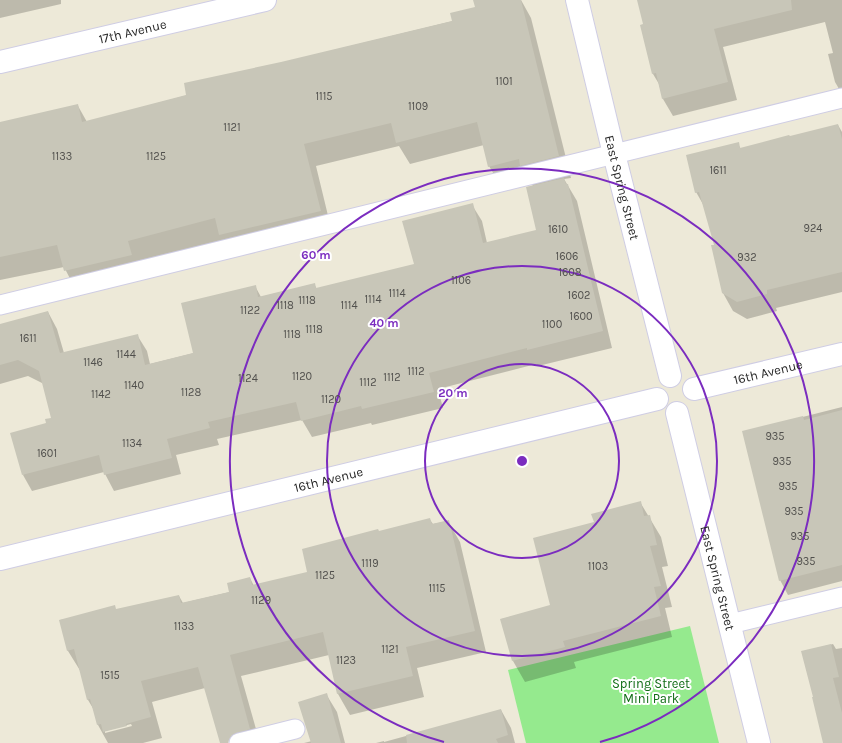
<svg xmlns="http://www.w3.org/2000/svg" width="842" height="743" font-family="Karla,sans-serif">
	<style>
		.park { fill: #95ea8e }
		.shadow { fill: #0003; fill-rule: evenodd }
		.building { fill: #c8c6b8 }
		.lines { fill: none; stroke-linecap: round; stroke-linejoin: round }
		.service-casing { stroke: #cfcde4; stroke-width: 21 }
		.minor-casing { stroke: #cfcde4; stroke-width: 24 }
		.service { stroke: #fff; stroke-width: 19 }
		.minor { stroke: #fff; stroke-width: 22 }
		.ring { fill: none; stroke: #7b2cbf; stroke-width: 2 }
		.labels { text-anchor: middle; stroke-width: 4; stroke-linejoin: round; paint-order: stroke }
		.number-label { font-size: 11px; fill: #51504d }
		.street-label { font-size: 13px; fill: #292929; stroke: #fff }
		.park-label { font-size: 13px; fill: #116d16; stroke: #fff }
		.centre { fill: #7b2cbf; stroke: #fff; stroke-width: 2 }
		.ring-label { font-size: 12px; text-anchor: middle; font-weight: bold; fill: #7b2cbf; stroke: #fff; stroke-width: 4; stroke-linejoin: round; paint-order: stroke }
	</style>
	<rect width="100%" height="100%" fill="#ede9d8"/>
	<path class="park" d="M 690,626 L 719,743 L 526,743 L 508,670 Z"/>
	<path class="shadow" d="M 0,0 L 61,0 L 61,4 L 0,18 Z
		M 505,0 L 521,0 L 531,18 L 571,178 L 564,179 L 577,201 L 612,348 L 538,366 L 536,364 L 438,389 L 443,408 L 372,425 L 371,423 L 312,437 L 302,420 L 217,439 L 219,445 L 176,455 L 181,474 L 114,491 L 104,472 L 32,491 L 23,475 L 48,424 L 52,418 L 44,384 L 28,376 L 0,384 L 0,325 L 48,312 L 57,329 L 64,353 L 137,335 L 147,351 L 150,364 L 194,353 L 255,286 L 261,297 L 314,284 L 317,289 L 415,265 L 472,205 L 482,221 L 487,243 L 537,231 L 533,186 L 530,181 L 502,188 L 489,166 L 484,145 L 410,164 L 399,146 L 316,166 L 332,232 L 232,257 L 223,240 L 140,262 L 77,292 L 64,267 L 0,280 L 0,140 L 78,106 L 87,122 L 188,95 L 281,63 L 453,21 Z
		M 638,0 L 842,0 L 842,94 L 835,82 L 828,54 L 833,53 L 825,22 L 723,47 L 737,100 L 673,116 L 663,99 L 659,84 L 653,74 L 641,26 L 644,25 Z
		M 838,125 L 842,132 L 842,292 L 776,308 L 777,311 L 747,319 L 733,311 L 723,293 L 715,246 L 704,206 L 696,192 L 738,144 L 741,149 Z
		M 842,407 L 842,581 L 788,595 L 780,580 L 743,432 Z
		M 640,502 L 661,537 L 668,566 L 662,567 L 672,607 L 665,608 L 672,637 L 574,662 L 576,668 L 525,682 L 513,661 L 502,619 L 551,606 L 595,523 Z
		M 430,520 L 433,524 L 448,521 L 460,542 L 486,652 L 417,668 L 424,697 L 350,715 L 338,694 L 329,655 L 241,676 L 256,729 L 225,737 L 205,688 L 152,702 L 162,738 L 143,743 L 108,743 L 98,725 L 94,710 L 88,700 L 81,672 L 68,651 L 60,620 L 116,610 L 179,596 L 183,603 L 230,592 L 250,578 L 254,586 L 308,573 L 379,532 ZM 131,724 L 132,726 L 105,733 L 105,731 Z
		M 833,644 L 836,649 L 842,648 L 842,743 L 826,743 L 802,652 Z
		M 326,694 L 337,712 L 345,743 L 304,743 L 312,741 Z
		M 501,710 L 511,728 L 515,743 L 376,743 L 384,741 L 384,742 Z"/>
	<path class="building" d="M 473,0 L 521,0 L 559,156 L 520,166 L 519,159 L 488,167 L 477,122 L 396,143 L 391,123 L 304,144 L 321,211 L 219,235 L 215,218 L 128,241 L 132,255 L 64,271 L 57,245 L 0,257 L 0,122 L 78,104 L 82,122 L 186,95 L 184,83 L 281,62 L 452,21 L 450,13 L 475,7 Z
		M 637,0 L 791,0 L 792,10 L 714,29 L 728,82 L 662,99 L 656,73 L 652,74 L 640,25 L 643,24 Z
		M 838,124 L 842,139 L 842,272 L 767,290 L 767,294 L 737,302 L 722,293 L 711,245 L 714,245 L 699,192 L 695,193 L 686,155 L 739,142 L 740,148 L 789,135 L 790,136 Z
		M 564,178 L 566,184 L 568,184 L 603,331 L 527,350 L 527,348 L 429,373 L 434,392 L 362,409 L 361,406 L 301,421 L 296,402 L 208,422 L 210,428 L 167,439 L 172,458 L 104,475 L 99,455 L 22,475 L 10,433 L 46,423 L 45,419 L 51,418 L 39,371 L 18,360 L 0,365 L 0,324 L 48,311 L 60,353 L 138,334 L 145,365 L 193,353 L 181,303 L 256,285 L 258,297 L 315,283 L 316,288 L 414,264 L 402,221 L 473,203 L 483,243 L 536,230 L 526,187 Z
		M 842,410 L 842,565 L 779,581 L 742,431 L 803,416 L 804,420 Z
		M 641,501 L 644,516 L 650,515 L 657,545 L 650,546 L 661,586 L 654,587 L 661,616 L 563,641 L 565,647 L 512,661 L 500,619 L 550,605 L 533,538 L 594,522 L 591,514 Z
		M 430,518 L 432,524 L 449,520 L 475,631 L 406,647 L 413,676 L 337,694 L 323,632 L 230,655 L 250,729 L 232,735 L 229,740 L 228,743 L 220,743 L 198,667 L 141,681 L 151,717 L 126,724 L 127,726 L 103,732 L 101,724 L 97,725 L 90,699 L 87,700 L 74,649 L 67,651 L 59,620 L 115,605 L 116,609 L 179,595 L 181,603 L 229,592 L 227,583 L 250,577 L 252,585 L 307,572 L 302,549 L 378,529 L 379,531 Z
		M 831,644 L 839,677 L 833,678 L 842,713 L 842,743 L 823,743 L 812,697 L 813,697 L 801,651 Z
		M 327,693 L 341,743 L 311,743 L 298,702 Z
		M 501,709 L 508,735 L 496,739 L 498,743 L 407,743 L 406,735 Z"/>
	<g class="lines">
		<defs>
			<path id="service" d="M 0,305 L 842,98
				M 730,624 L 842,597
				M 239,743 L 295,729"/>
			<g id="minor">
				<path id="s1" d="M 577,0 L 614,154 L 670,376"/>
				<path id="s2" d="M 0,62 L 265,0"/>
				<path id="s3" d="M 694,389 L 842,354"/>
				<path id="s4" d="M 677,413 L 759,743"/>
				<path id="s5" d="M 0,559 L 657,399"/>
			</g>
		</defs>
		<use href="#service" class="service-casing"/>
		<use href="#minor" class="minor-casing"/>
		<use href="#service" class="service"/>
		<use href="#minor" class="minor"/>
	</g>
	<g class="ring">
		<circle cx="522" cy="461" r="97"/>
		<circle cx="522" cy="461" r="195"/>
		<path d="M444 742A292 292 0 1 1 600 742"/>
	</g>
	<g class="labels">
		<g class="number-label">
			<text x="504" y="85">1101</text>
			<text x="324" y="100">1115</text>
			<text x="418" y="110">1109</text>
			<text x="232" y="131">1121</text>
			<text x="62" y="160">1133</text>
			<text x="156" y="160">1125</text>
			<text x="718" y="174">1611</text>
			<text x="813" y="232">924</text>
			<text x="558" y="233">1610</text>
			<text x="567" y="260">1606</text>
			<text x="747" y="261">932</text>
			<text x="570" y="276">1608</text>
			<text x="461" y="284">1106</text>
			<text x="397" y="297">1114</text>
			<text x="579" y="299">1602</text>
			<text x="373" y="303">1114</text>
			<text x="307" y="304">1118</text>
			<text x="285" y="309">1118</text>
			<text x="349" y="309">1114</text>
			<text x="250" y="314">1122</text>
			<text x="581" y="320">1600</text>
			<text x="552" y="328">1100</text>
			<text x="314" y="333">1118</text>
			<text x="292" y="338">1118</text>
			<text x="28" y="342">1611</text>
			<text x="126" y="358">1144</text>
			<text x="93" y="366">1146</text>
			<text x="416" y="375">1112</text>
			<text x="302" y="380">1120</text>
			<text x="392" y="381">1112</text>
			<text x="248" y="382">1124</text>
			<text x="368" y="386">1112</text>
			<text x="134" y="389">1140</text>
			<text x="191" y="396">1128</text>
			<text x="101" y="398">1142</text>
			<text x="331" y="403">1120</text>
			<text x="775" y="440">935</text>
			<text x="132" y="447">1134</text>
			<text x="47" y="457">1601</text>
			<text x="782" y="465">935</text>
			<text x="788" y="490">935</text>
			<text x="794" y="515">935</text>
			<text x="800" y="540">935</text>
			<text x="806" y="565">935</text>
			<text x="370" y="567">1119</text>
			<text x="598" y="570">1103</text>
			<text x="325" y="579">1125</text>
			<text x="437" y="592">1115</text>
			<text x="261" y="604">1129</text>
			<text x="184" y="630">1133</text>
			<text x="390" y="653">1121</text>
			<text x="346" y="664">1123</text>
			<text x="110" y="679">1515</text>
		</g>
		<g class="street-label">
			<text dy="5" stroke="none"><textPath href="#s2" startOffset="136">17th Avenue</textPath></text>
			<text dy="5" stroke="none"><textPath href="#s1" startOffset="193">East Spring Street</textPath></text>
			<text dy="5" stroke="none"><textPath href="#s3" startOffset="76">16th Avenue</textPath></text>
			<text dy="5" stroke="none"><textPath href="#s5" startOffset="338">16th Avenue</textPath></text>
			<text dy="5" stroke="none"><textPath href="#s4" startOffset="170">East Spring Street</textPath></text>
		</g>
		<g class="park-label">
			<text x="651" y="688">Spring Street<tspan x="651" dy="15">Mini Park</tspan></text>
		</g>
	</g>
	<circle cx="522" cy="461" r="6" class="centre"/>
	<g class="ring-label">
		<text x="316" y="259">60 m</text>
		<text x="384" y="327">40 m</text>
		<text x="453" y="397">20 m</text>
	</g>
</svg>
